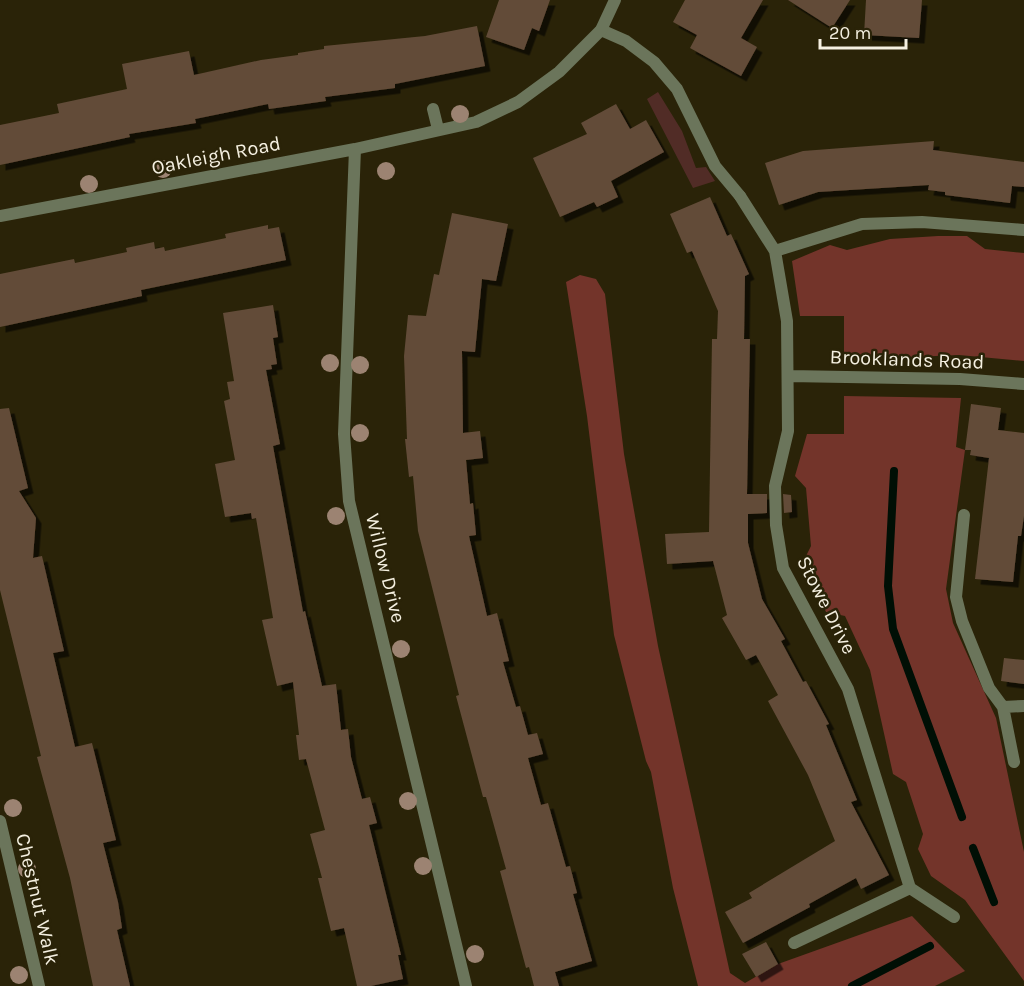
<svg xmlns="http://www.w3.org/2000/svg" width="1024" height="986" font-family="Karla,sans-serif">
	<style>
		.green { fill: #512c26 }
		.forest { fill: #73342a }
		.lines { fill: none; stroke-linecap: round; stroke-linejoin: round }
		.stream { stroke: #000f05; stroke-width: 8 }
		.building { fill: #624b38; filter: url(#shadow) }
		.service { stroke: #6b755b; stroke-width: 12 }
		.minor { stroke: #6b755b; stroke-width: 12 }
		.tree { fill: #9c8372 }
		.labels { text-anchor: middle; stroke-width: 5; stroke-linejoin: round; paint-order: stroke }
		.street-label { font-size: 20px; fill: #f5f0e1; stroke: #2a2308 }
	</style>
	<defs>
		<filter id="shadow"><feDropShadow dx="5.5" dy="5.5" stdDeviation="0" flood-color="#0009"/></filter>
	</defs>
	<rect width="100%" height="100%" fill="#2a2308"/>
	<path class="green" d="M 658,92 L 682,131 L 696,168 L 706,167 L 715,181 L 693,188 L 647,99 Z"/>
	<path class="forest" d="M 938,236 L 967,236 L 985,249 L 1024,253 L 1024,361 L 959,355 L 844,360 L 844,316 L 800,316 L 792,261 L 830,245 L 847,250 L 890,239 Z
		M 580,275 L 596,279 L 605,294 L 624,454 L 658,646 L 730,973 L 745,983 L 778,964 L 912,916 L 965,971 L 935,986 L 698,986 L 673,888 L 651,772 L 646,761 L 614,635 L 587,416 L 566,282 Z
		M 844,396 L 961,398 L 956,447 L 965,450 L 946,589 L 953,623 L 996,718 L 1024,852 L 1024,981 L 965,900 L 931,876 L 918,849 L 923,834 L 906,782 L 893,774 L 870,670 L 845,616 L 826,612 L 804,560 L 811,546 L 806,488 L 795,476 L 807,434 L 844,434 Z"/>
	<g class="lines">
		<path class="stream" d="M 894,471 L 888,586 L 893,629 L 962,817
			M 973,848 L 994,902
			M 852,986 L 930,946"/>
	</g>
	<path class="building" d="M 499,0 L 550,0 L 539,31 L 532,28 L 524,50 L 486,37 Z
		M 685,0 L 763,0 L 741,38 L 757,47 L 741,76 L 690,48 L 697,35 L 673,22 Z
		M 788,0 L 850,0 L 832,28 Z
		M 866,0 L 922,0 L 919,38 L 864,35 Z
		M 477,26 L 485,66 L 395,84 L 395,88 L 325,97 L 326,101 L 269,109 L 268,104 L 195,119 L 196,123 L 129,134 L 130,137 L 0,165 L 0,125 L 59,113 L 57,104 L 127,89 L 122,64 L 189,51 L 194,75 L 261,60 L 298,55 L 298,53 L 324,49 L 324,46 L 425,36 Z
		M 616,104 L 630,129 L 646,120 L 664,152 L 611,181 L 618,197 L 597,207 L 594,202 L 560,217 L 533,158 L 587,134 L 581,123 Z
		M 934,141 L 933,150 L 1024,162 L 1024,187 L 1012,186 L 1010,203 L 945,195 L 945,192 L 928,190 L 929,185 L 818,192 L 779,205 L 765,163 L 803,151 Z
		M 710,197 L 727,236 L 731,234 L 749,274 L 745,276 L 744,339 L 750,339 L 747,494 L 767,494 L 767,513 L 748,514 L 748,543 L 762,599 L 785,639 L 781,641 L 803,682 L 806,681 L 829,724 L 826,725 L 857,800 L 851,802 L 889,875 L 861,889 L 856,878 L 809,904 L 810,907 L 743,943 L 725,912 L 752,898 L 749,893 L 835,841 L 808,775 L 768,701 L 778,695 L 756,655 L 746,660 L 722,618 L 727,615 L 713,561 L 667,564 L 665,534 L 709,532 L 712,339 L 717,339 L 718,311 L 692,251 L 687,253 L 670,214 Z
		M 452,213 L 508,224 L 496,281 L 482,279 L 475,352 L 462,351 L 463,433 L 480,431 L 483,458 L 466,460 L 470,504 L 473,503 L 476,535 L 469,536 L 487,616 L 497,613 L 509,661 L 503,662 L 516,707 L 520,706 L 528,735 L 537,733 L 543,754 L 528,758 L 541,805 L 548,803 L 566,867 L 570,866 L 577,893 L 573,894 L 592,961 L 555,972 L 559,986 L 534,986 L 529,967 L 526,968 L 500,871 L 506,869 L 486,797 L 483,797 L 456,696 L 459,695 L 418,531 L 413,476 L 409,477 L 405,439 L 407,439 L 404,356 L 408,315 L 426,316 L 434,274 L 439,275 Z
		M 268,225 L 268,229 L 279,227 L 286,260 L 141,290 L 142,296 L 0,327 L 0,274 L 74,259 L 75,263 L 127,252 L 126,248 L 154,242 L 155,249 L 164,247 L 165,251 L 226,238 L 225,234 Z
		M 273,305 L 278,337 L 273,338 L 277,364 L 271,365 L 272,369 L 266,370 L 280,444 L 273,446 L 303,612 L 305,611 L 322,686 L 336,684 L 341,730 L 348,729 L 351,757 L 362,799 L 370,797 L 377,823 L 369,825 L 401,955 L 398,955 L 403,979 L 371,986 L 357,986 L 344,928 L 331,931 L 318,878 L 322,878 L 310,834 L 325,830 L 306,759 L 299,760 L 296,735 L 299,735 L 293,682 L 277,686 L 262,620 L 273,618 L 256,518 L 252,519 L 251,513 L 225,517 L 215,464 L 235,460 L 224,401 L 230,399 L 227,382 L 234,381 L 223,313 Z
		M 971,404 L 1001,408 L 998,430 L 1024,433 L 1024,516 L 1021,536 L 1018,536 L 1013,582 L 975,579 L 989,458 L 970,455 L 971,450 L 965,450 Z
		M 9,408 L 28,488 L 19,491 L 36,518 L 33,558 L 42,556 L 64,651 L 53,653 L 75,747 L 92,743 L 116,840 L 103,843 L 118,902 L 122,928 L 117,930 L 130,986 L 93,986 L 70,878 L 37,757 L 41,756 L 0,590 L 0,409 Z
		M 783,494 L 791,495 L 792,512 L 784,513 Z
		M 1004,658 L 1024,660 L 1024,684 L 1001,681 Z
		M 766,942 L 778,964 L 756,977 L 742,954 Z"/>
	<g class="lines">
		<path class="service" d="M 601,30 L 626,41 L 654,62 L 677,89 L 715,166 L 740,196"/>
		<path class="minor" d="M 433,109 L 438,129
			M 355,149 L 344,434 L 349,501 L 466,986
			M 740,196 L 775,251 L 787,321 L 788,431 L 775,486 L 776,525 L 783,568 L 848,689 L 910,888 L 954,917
			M 0,216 L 355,149 L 476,122 L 518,102 L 559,72 L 601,30 L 615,0
			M 775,251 L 862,224 L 922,222 L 1024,230
			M 789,376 L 960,379 L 1024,384
			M 964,515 L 956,597 L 962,621 L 989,688 L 1003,707 L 1014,762
			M 1003,707 L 1024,706
			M 0,821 L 39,986
			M 794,943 L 910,888"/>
	</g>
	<g class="tree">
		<circle cx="460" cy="114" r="9"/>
		<circle cx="163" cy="169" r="9"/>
		<circle cx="386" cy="171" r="9"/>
		<circle cx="89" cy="184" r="9"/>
		<circle cx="330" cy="363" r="9"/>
		<circle cx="360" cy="365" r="9"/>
		<circle cx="360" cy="433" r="9"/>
		<circle cx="336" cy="516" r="9"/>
		<circle cx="401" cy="649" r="9"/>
		<circle cx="408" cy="801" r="9"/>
		<circle cx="13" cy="808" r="9"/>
		<circle cx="423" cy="866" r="9"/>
		<circle cx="27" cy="869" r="9"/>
		<circle cx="475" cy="954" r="9"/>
		<circle cx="19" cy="975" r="9"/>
	</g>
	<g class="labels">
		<g class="street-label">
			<text transform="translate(216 155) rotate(-11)" y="7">Oakleigh Road</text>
			<text transform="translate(907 359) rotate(2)" y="7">Brooklands Road</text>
			<text transform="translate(386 568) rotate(76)" y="7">Willow Drive</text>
			<text transform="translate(827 605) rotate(63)" y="7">Stowe Drive</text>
			<text transform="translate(38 899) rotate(77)" y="7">Chestnut Walk</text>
		</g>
	</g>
	<path d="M820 39v9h86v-9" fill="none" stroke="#f5f0e1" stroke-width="3"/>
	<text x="829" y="39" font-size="18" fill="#f5f0e1" stroke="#2a2308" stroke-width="4.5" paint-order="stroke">20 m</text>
</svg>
